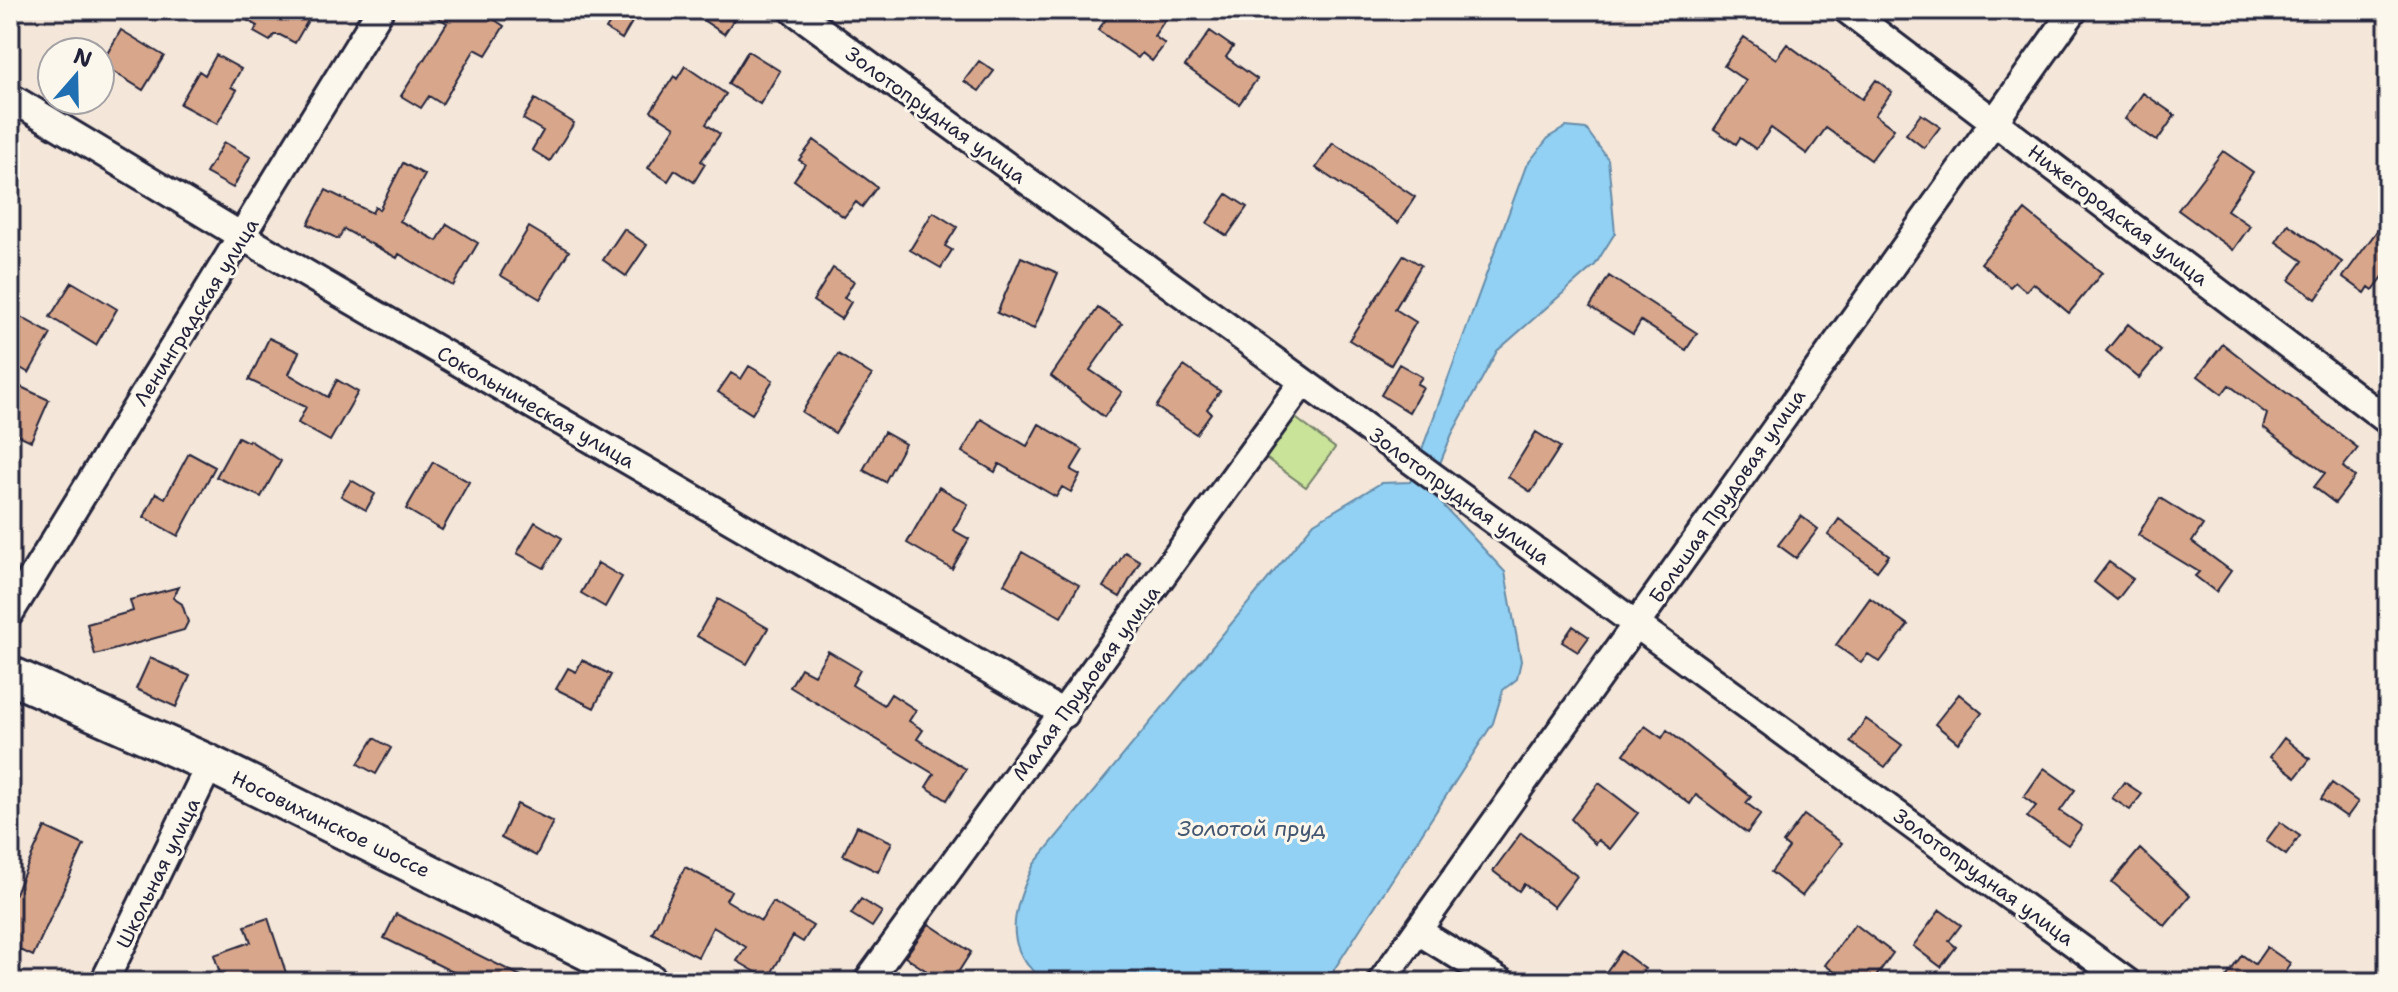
<svg xmlns="http://www.w3.org/2000/svg" width="2398" height="992" font-family="'Shantell Sans',sans-serif">
	<style>
		.green { fill: #c9e399; stroke: #76826a; stroke-width: 2 }
		.water { fill: #92d1f3; stroke: #658ba9; stroke-width: 2 }
		.building { fill: #d8a78b; stroke: #22223b; stroke-width: 2 }
		.lines { fill: none; stroke-linecap: round; stroke-linejoin: round }
		.minor-casing { stroke: #22223b; stroke-width: 32 }
		.secondary-casing { stroke: #22223b; stroke-width: 42 }
		.minor { stroke: #fbf7ec; stroke-width: 26 }
		.secondary { stroke: #fbf7ec; stroke-width: 36 }
		.labels { text-anchor: middle; stroke-width: 6; stroke-linejoin: round; paint-order: stroke }
		.street-label { font-size: 20px; fill: #22223b; stroke: #fbf7ec }
		.water-label { font-size: 22px; font-style: italic; fill: #445772; stroke: #fbf7ec }
	</style>
	<rect width="100%" height="100%" fill="#f4e7d9"/>
	<filter id="ink" filterUnits="userSpaceOnUse"><feTurbulence type="fractalNoise" baseFrequency=".0125" numOctaves="2"/><feDisplacementMap in="SourceGraphic" scale="16" xChannelSelector="R" yChannelSelector="G"/><feConvolveMatrix kernelMatrix="1 2 1 2 8 2 1 2 1" color-interpolation-filters="sRGB"/></filter>
	<g filter="url(#ink)">
		<path class="green" d="M 1293,416 L 1335,448 L 1306,487 L 1263,456 Z"/>
		<path class="water" d="M 1566,127 L 1586,129 L 1608,159 L 1615,233 L 1595,265 L 1497,351 L 1452,434 L 1429,490 L 1505,572 L 1521,661 L 1517,679 L 1503,690 L 1493,723 L 1326,982 L 1047,982 C 998,950 1014,907 1034,864 L 1314,523 L 1381,483 L 1410,482 L 1526,166 L 1549,137 Z"/>
		<path class="building" d="M 229,10 L 314,10 L 295,43 L 280,35 L 274,35 L 270,41 L 254,32 L 257,26 Z
			M 425,10 L 480,10 L 504,26 L 486,55 L 475,49 L 442,104 L 429,96 L 421,108 L 401,96 L 447,23 Z
			M 688,10 L 723,10 L 735,18 L 724,34 Z
			M 1113,10 L 1172,10 L 1154,36 L 1165,44 L 1152,61 L 1142,53 L 1138,58 L 1098,30 Z
			M 616,13 L 632,22 L 622,39 L 606,29 Z
			M 121,30 L 164,56 L 143,90 L 101,64 Z
			M 1210,31 L 1233,47 L 1226,57 L 1257,79 L 1239,104 L 1185,66 Z
			M 1744,37 L 1776,59 L 1787,44 L 1862,99 L 1876,80 L 1892,92 L 1875,115 L 1894,129 L 1871,160 L 1826,128 L 1807,154 L 1771,128 L 1756,149 L 1740,138 L 1736,144 L 1714,129 L 1746,81 L 1724,66 Z
			M 748,51 L 780,71 L 760,104 L 728,84 Z
			M 216,55 L 241,69 L 231,87 L 237,90 L 217,124 L 180,104 L 199,71 L 205,75 Z
			M 979,61 L 994,71 L 979,91 L 964,81 Z
			M 685,66 L 726,94 L 706,124 L 720,134 L 701,161 L 705,164 L 694,182 L 675,170 L 668,181 L 648,168 L 675,127 L 651,111 L 674,76 L 677,79 Z
			M 2143,93 L 2175,115 L 2157,141 L 2125,119 Z
			M 535,99 L 574,123 L 550,161 L 532,150 L 543,131 L 523,119 Z
			M 1921,114 L 1940,127 L 1924,148 L 1906,134 Z
			M 814,140 L 877,187 L 862,207 L 856,202 L 844,217 L 794,180 L 805,164 L 799,160 Z
			M 224,142 L 250,157 L 233,188 L 206,173 Z
			M 1333,143 L 1415,197 L 1398,223 L 1316,168 Z
			M 2223,151 L 2253,172 L 2227,210 L 2250,226 L 2233,250 L 2178,210 Z
			M 403,163 L 425,175 L 400,221 L 437,241 L 447,224 L 478,243 L 453,286 L 399,254 L 397,258 L 344,229 L 338,239 L 308,224 L 326,190 L 372,213 L 375,207 L 379,210 Z
			M 1227,194 L 1247,207 L 1227,236 L 1207,223 Z
			M 2025,210 L 2102,273 L 2069,313 L 2033,283 L 2026,291 L 2015,282 L 2010,287 L 1981,263 Z
			M 933,212 L 957,227 L 945,246 L 952,250 L 941,268 L 910,250 Z
			M 2388,216 L 2388,270 L 2373,290 L 2369,287 L 2365,293 L 2343,277 Z
			M 2288,224 L 2342,262 L 2316,299 L 2289,280 L 2303,261 L 2276,242 Z
			M 529,227 L 569,251 L 540,299 L 500,275 Z
			M 624,229 L 647,245 L 626,276 L 603,260 Z
			M 1404,255 L 1421,265 L 1395,309 L 1416,322 L 1391,365 L 1349,340 Z
			M 1021,257 L 1058,273 L 1034,329 L 997,313 Z
			M 833,268 L 854,281 L 844,298 L 851,302 L 841,319 L 813,301 Z
			M 1609,276 L 1697,333 L 1686,350 L 1641,321 L 1633,334 L 1590,307 Z
			M 72,282 L 117,309 L 96,345 L 50,317 Z
			M 1098,308 L 1122,324 L 1090,370 L 1122,392 L 1104,417 L 1051,376 Z
			M 10,311 L 51,334 L 29,373 L 10,362 Z
			M 2128,324 L 2161,351 L 2139,378 L 2106,351 Z
			M 269,338 L 299,352 L 289,374 L 328,397 L 337,380 L 358,392 L 330,441 L 298,423 L 306,407 L 249,380 Z
			M 2223,344 L 2358,448 L 2343,467 L 2355,477 L 2335,503 L 2314,487 L 2325,473 L 2263,427 L 2267,414 L 2229,385 L 2222,394 L 2198,376 Z
			M 838,354 L 872,375 L 835,433 L 802,412 Z
			M 1399,364 L 1422,377 L 1417,384 L 1423,387 L 1409,412 L 1381,395 Z
			M 749,366 L 773,380 L 752,414 L 718,392 L 731,373 L 741,379 Z
			M 1184,366 L 1220,391 L 1207,409 L 1211,413 L 1196,434 L 1156,407 Z
			M 21,387 L 49,400 L 31,441 L 10,431 L 10,412 Z
			M 981,419 L 1027,446 L 1039,424 L 1083,450 L 1071,470 L 1080,475 L 1071,492 L 1062,487 L 1056,497 L 999,464 L 995,472 L 962,452 Z
			M 884,432 L 905,444 L 885,482 L 863,470 Z
			M 1536,432 L 1560,447 L 1531,492 L 1508,477 Z
			M 238,437 L 248,442 L 249,440 L 281,461 L 261,497 L 216,477 Z
			M 189,453 L 215,467 L 178,536 L 144,517 L 156,493 L 165,498 Z
			M 433,462 L 469,482 L 442,530 L 406,509 Z
			M 351,480 L 375,494 L 366,510 L 341,496 Z
			M 939,487 L 968,504 L 953,530 L 969,539 L 952,569 L 907,543 Z
			M 2160,498 L 2203,525 L 2192,542 L 2231,571 L 2216,592 L 2195,576 L 2199,572 L 2138,535 Z
			M 1801,516 L 1818,529 L 1796,558 L 1778,545 Z
			M 1839,519 L 1889,555 L 1877,571 L 1828,535 Z
			M 535,522 L 562,538 L 544,568 L 517,553 Z
			M 1022,552 L 1079,585 L 1061,617 L 1004,584 Z
			M 1125,552 L 1140,561 L 1120,597 L 1103,587 Z
			M 2109,562 L 2133,579 L 2117,600 L 2094,582 Z
			M 598,563 L 622,577 L 605,607 L 581,593 Z
			M 179,587 L 173,598 L 182,604 L 188,622 L 184,630 L 95,655 L 87,624 L 133,611 L 130,600 Z
			M 1870,598 L 1908,625 L 1880,662 L 1868,654 L 1861,663 L 1836,645 Z
			M 718,599 L 768,628 L 747,664 L 697,636 Z
			M 1573,626 L 1589,637 L 1578,652 L 1562,642 Z
			M 828,651 L 860,670 L 852,685 L 884,705 L 891,694 L 916,710 L 909,721 L 923,730 L 917,739 L 966,769 L 947,800 L 926,787 L 934,774 L 790,687 L 801,668 L 814,675 Z
			M 150,658 L 190,676 L 176,707 L 136,689 Z
			M 582,660 L 611,675 L 594,708 L 556,689 L 568,668 L 576,672 Z
			M 1959,694 L 1982,713 L 1958,743 L 1935,724 Z
			M 1866,719 L 1902,745 L 1885,767 L 1850,742 Z
			M 1645,726 L 1662,738 L 1667,730 L 1751,797 L 1746,803 L 1761,814 L 1747,833 L 1696,795 L 1690,804 L 1624,754 Z
			M 374,738 L 391,748 L 376,774 L 358,764 Z
			M 2284,738 L 2310,759 L 2296,777 L 2270,757 Z
			M 2044,768 L 2075,790 L 2060,811 L 2082,826 L 2068,845 L 2027,817 L 2036,806 L 2024,797 Z
			M 2124,782 L 2142,794 L 2130,810 L 2112,798 Z
			M 1599,783 L 1638,813 L 1610,849 L 1598,840 L 1595,844 L 1571,819 Z
			M 2332,783 L 2358,802 L 2347,817 L 2321,799 Z
			M 517,804 L 553,822 L 536,856 L 501,838 Z
			M 1804,815 L 1842,843 L 1802,896 L 1771,872 L 1789,848 L 1783,843 Z
			M 2280,822 L 2300,836 L 2286,855 L 2266,841 Z
			M 857,826 L 892,842 L 878,872 L 843,855 Z
			M 45,827 L 84,845 L 33,956 L 10,945 L 10,904 Z
			M 1521,833 L 1577,876 L 1554,907 L 1524,884 L 1519,891 L 1493,871 Z
			M 2140,849 L 2190,896 L 2165,926 L 2112,882 Z
			M 685,867 L 731,891 L 726,900 L 761,921 L 773,902 L 813,926 L 803,942 L 793,936 L 768,979 L 737,961 L 746,947 L 713,927 L 698,957 L 652,933 Z
			M 861,899 L 882,912 L 872,927 L 851,914 Z
			M 1940,910 L 1961,925 L 1949,941 L 1956,947 L 1941,967 L 1913,946 Z
			M 396,914 L 533,982 L 473,982 L 384,938 Z
			M 268,918 L 289,982 L 264,982 L 262,976 L 244,982 L 223,982 L 214,955 L 251,942 L 245,926 Z
			M 929,924 L 971,952 L 952,982 L 944,982 L 905,957 Z
			M 1855,924 L 1893,953 L 1872,982 L 1848,982 L 1825,965 Z
			M 2267,947 L 2290,963 L 2280,982 L 2223,982 L 2242,955 L 2255,964 Z
			M 1621,951 L 1645,969 L 1635,982 L 1599,982 Z"/>
		<g class="lines">
			<defs>
				<path id="minor" d="M 793,10 L 2127,982
					M 1847,10 L 2388,421
					M 10,97 L 243,237 L 1065,714
					M 10,613 L 380,10
					M 1418,931 L 1501,982
					M 104,982 L 210,764
					M 867,982 L 1303,382
					M 1381,982 L 2074,10"/>
				<path id="secondary" d="M 10,675 L 210,764 L 649,982"/>
			</defs>
			<use href="#minor" class="minor-casing"/>
			<use href="#secondary" class="secondary-casing"/>
			<use href="#minor" class="minor"/>
			<use href="#secondary" class="secondary"/>
		</g>
	</g>
	<g class="labels">
		<g class="street-label">
			<text transform="translate(936 115) rotate(36)" y="7">Золотопрудная улица</text>
			<text transform="translate(2118 215) rotate(37)" y="7">Нижегородская улица</text>
			<text transform="translate(196 312) rotate(-58)" y="7">Ленинградская улица</text>
			<text transform="translate(536 407) rotate(30)" y="7">Сокольническая улица</text>
			<text transform="translate(1460 496) rotate(36)" y="7">Золотопрудная улица</text>
			<text transform="translate(1727 496) rotate(-55)" y="7">Большая Прудовая улица</text>
			<text transform="translate(1086 683) rotate(-54)" y="7">Малая Прудовая улица</text>
			<text transform="translate(331 824) rotate(26)" y="7">Носовихинское шоссе</text>
			<text transform="translate(158 873) rotate(-64)" y="7">Школьная улица</text>
			<text transform="translate(1984 877) rotate(36)" y="7">Золотопрудная улица</text>
		</g>
		<g class="water-label">
			<text x="1252" y="836">Золотой пруд</text>
		</g>
	</g>
	<rect width="2398" height="992" fill="none" stroke="#fbf7ec" stroke-width="40"/>
	<rect x="20" y="20" width="2358" height="952" fill="none" stroke="#22223b" stroke-width="3" filter="url(#ink)"/>
	<g transform="translate(76 76) rotate(20)"><circle r="38" fill="#fbf7ec" stroke="#a4a2a5" stroke-width="2"/>
	<path d="M0-6L14 30L0 20L-14 30Z" fill="#1f6fb2"/>
	<text y="-12" font-size="22" font-weight="bold" text-anchor="middle" fill="#22223b">N</text>
	</g>
</svg>
